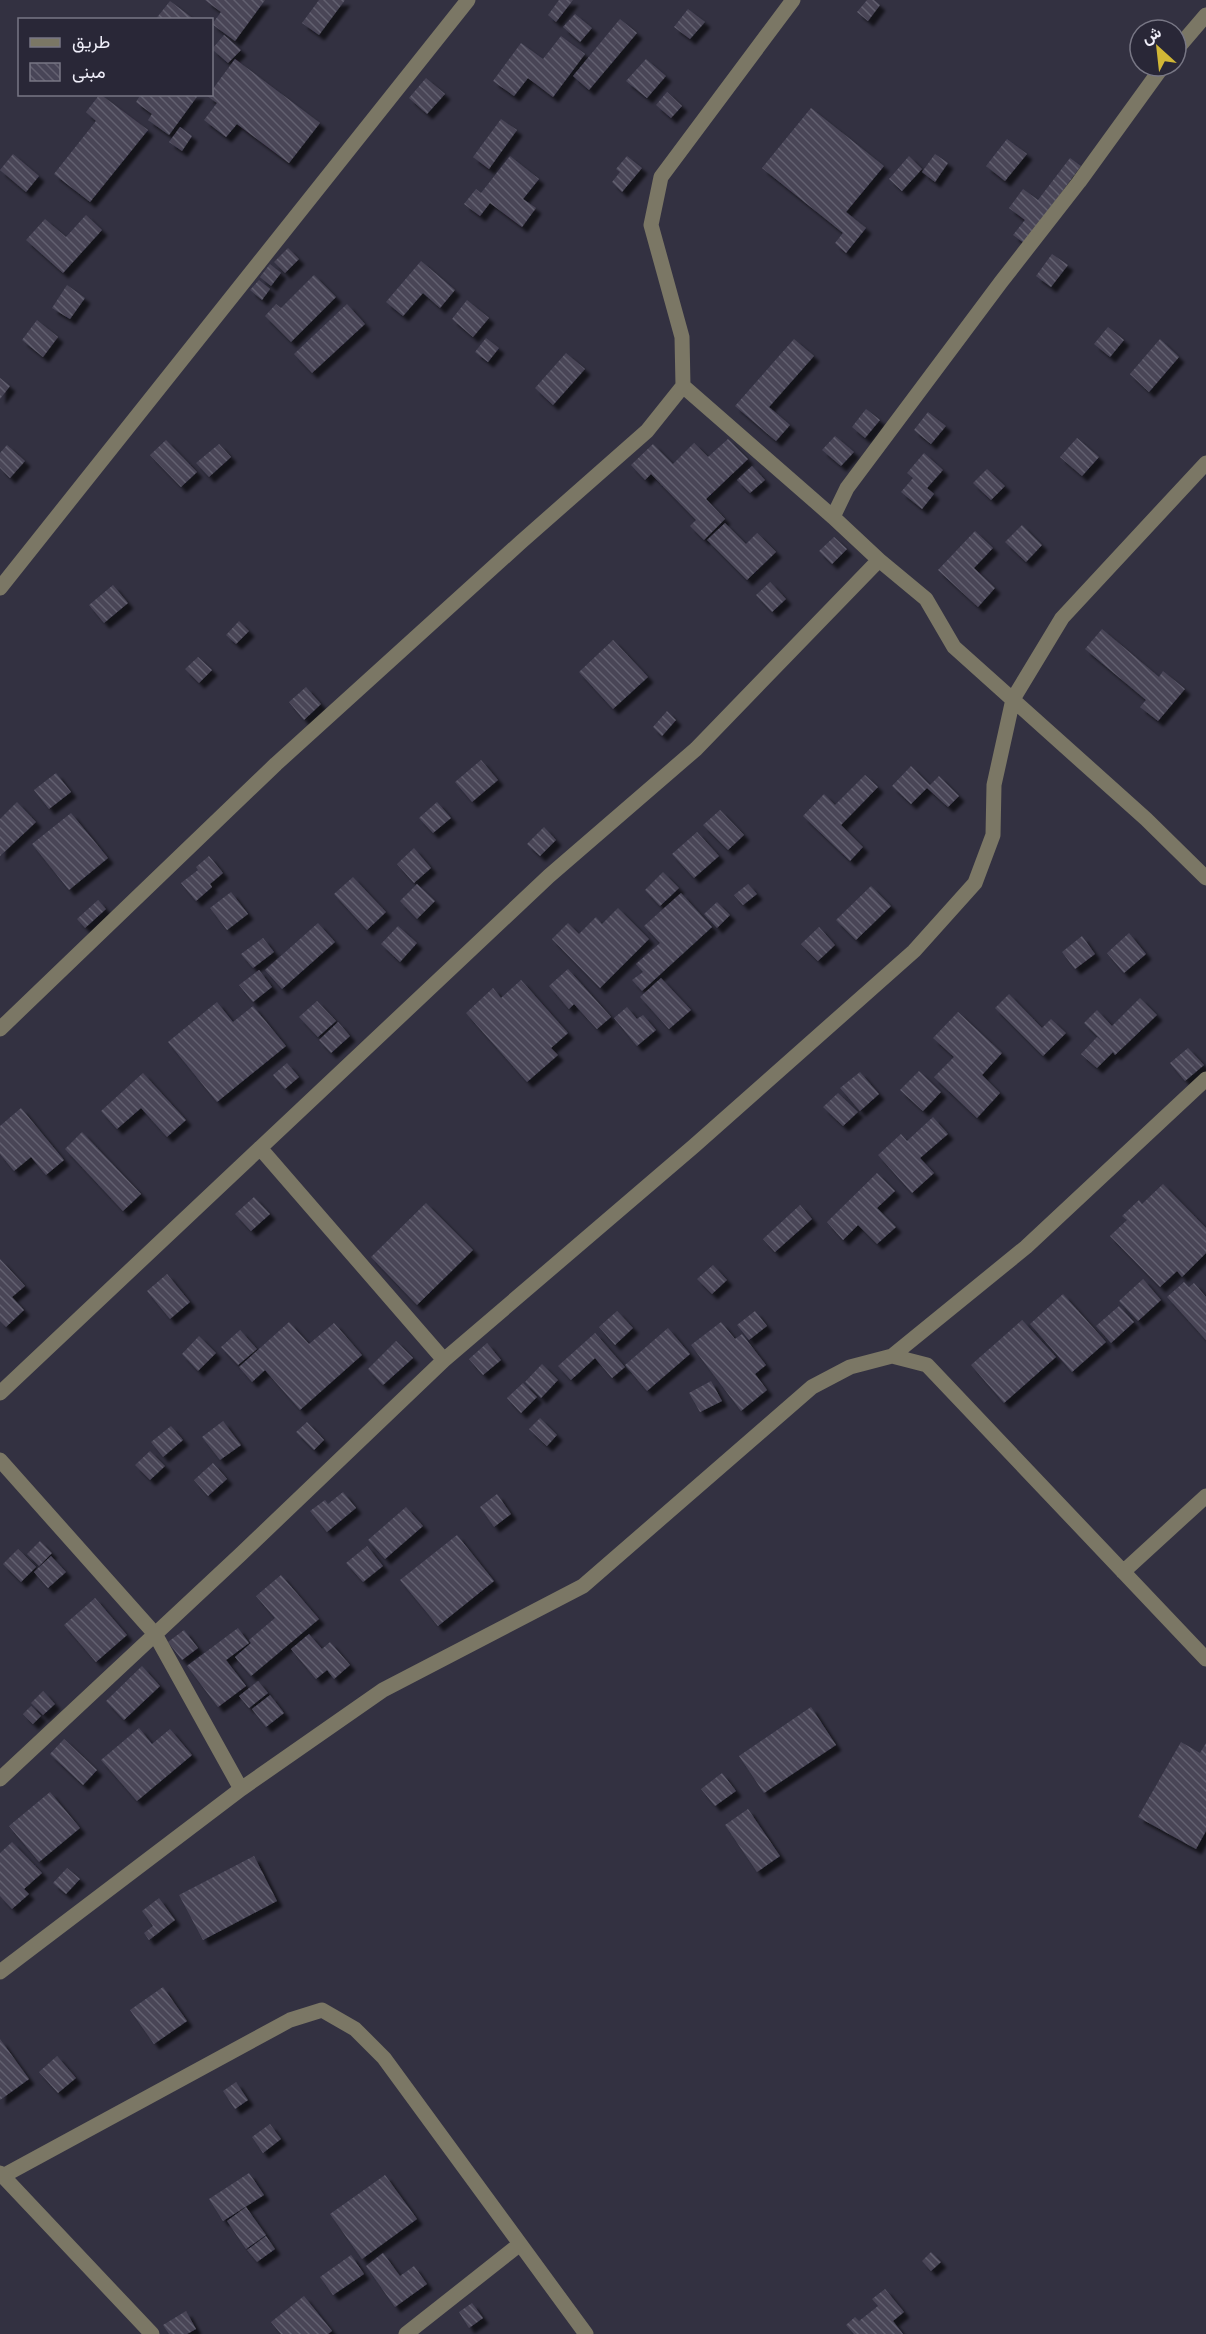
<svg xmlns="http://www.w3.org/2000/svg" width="1206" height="2334" font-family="Lato,Vazirmatn,sans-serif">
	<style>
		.building { fill: url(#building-back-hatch); filter: url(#shadow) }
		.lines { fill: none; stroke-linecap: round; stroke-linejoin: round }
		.minor { stroke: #7b7765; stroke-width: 15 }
	</style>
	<defs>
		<pattern id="building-back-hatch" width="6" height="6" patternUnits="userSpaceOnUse" patternTransform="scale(1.5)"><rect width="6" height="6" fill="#484557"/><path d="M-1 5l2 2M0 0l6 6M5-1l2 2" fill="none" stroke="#636070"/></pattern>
		<filter id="shadow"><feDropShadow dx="5.5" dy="5.5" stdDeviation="1.5" flood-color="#0009"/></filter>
	</defs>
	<rect width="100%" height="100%" fill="#333141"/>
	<path class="building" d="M 205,0 L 265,0 L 235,41 L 212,24 L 221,12 Z
		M 319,0 L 345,0 L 319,35 L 302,23 Z
		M 559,0 L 573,0 L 556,22 L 548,15 Z
		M 867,0 L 874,0 L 880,5 L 868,21 L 857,12 Z
		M 170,1 L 195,20 L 155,20 Z
		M 688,9 L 705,22 L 690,39 L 674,27 Z
		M 575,14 L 592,28 L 580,42 L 563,27 Z
		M 620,19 L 637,33 L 589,90 L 573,76 Z
		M 224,35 L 241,50 L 228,63 L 212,49 Z
		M 561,36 L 585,54 L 553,97 L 528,78 L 514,96 L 493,81 L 521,43 L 543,59 Z
		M 235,59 L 320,123 L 289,163 L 237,124 L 226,137 L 204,120 L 217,103 L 207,96 L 212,94 L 212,90 Z
		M 646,59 L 666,76 L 647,98 L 626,81 Z
		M 426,78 L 445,94 L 427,114 L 409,98 Z
		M 667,92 L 682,106 L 671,118 L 656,105 Z
		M 100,94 L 148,130 L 90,202 L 54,174 L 96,121 L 86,112 Z
		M 141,94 L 199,94 L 169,135 L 148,120 L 152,114 L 136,102 Z
		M 811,108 L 884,166 L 846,212 L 866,228 L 846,253 L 835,243 L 843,233 L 762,168 Z
		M 501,119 L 517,130 L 489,169 L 473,157 Z
		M 180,127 L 192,136 L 182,151 L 169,142 Z
		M 1007,139 L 1027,154 L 1005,181 L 986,166 Z
		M 13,154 L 39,176 L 26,192 L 0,170 Z
		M 935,154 L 948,163 L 935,182 L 922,172 Z
		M 510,156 L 539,179 L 523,199 L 536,208 L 522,227 L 490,203 L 480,216 L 464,204 L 476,189 L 481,193 Z
		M 627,156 L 642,168 L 622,192 L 612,182 L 620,172 L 616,169 Z
		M 909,156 L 922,169 L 902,191 L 889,179 Z
		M 1070,158 L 1081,166 L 1024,243 L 1013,235 L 1025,220 L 1009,208 L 1023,189 L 1038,200 Z
		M 86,215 L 102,230 L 63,273 L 26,240 L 45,219 L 66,237 Z
		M 288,248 L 299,259 L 285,273 L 274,262 Z
		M 1052,254 L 1068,265 L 1051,287 L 1036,276 Z
		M 421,261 L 455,290 L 440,308 L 423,293 L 403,316 L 386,302 Z
		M 270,264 L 281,273 L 271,286 L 260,277 Z
		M 314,275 L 336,297 L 291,342 L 265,316 L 276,304 L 281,308 Z
		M 259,280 L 270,289 L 262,300 L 250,290 Z
		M 67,285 L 85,298 L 70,319 L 52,308 Z
		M 467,300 L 489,318 L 473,337 L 452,319 Z
		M 347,304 L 365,324 L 312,373 L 294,354 Z
		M 37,320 L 58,337 L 43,357 L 22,340 Z
		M 1108,327 L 1124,340 L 1110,357 L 1094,344 Z
		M 486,338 L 499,348 L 488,362 L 475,352 Z
		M 794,339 L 814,356 L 769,407 L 790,425 L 776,441 L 735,406 Z
		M 1160,339 L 1179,357 L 1149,392 L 1130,374 Z
		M 566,353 L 585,369 L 553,405 L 535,388 Z
		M 0,378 L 10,386 L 0,399 Z
		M 866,409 L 880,420 L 865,438 L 852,427 Z
		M 928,412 L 946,426 L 931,444 L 914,430 Z
		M 835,436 L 854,452 L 841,466 L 822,450 Z
		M 1077,438 L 1099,457 L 1082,476 L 1060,457 Z
		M 728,439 L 748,459 L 706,499 L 725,519 L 704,540 L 690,526 L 696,520 L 651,474 L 645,480 L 631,465 L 653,444 L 673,464 L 694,443 L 708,457 Z
		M 166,440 L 197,472 L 181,487 L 150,455 Z
		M 219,444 L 231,457 L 209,477 L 196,463 Z
		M 7,445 L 25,461 L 10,478 L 0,468 L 0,453 Z
		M 924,453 L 943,470 L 927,488 L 934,494 L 922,509 L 901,492 L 913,478 L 907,473 Z
		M 752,466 L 765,480 L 750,493 L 737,480 Z
		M 987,469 L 1005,486 L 991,500 L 973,483 Z
		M 725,523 L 746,544 L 757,533 L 776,552 L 747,580 L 707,540 Z
		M 1022,525 L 1042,545 L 1026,562 L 1005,542 Z
		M 975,531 L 993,548 L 974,568 L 995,588 L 978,607 L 938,570 Z
		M 834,537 L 847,549 L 832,564 L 819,551 Z
		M 770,582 L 786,599 L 772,612 L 756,595 Z
		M 113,585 L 128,603 L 104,623 L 89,605 Z
		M 239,621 L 249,631 L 236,644 L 226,635 Z
		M 1102,629 L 1159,677 L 1163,671 L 1185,689 L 1158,721 L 1140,707 L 1146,700 L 1085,649 Z
		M 613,640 L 648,677 L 613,709 L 579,672 Z
		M 198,657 L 212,670 L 199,683 L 185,669 Z
		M 306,687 L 321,704 L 304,720 L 289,702 Z
		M 667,711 L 676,720 L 662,736 L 653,727 Z
		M 481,760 L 498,780 L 472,802 L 455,782 Z
		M 911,766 L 930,785 L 939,776 L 959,796 L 948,807 L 927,788 L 911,804 L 892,786 Z
		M 56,773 L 71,792 L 49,809 L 34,790 Z
		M 865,775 L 878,787 L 841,825 L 863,847 L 850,861 L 803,816 L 824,794 L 835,805 Z
		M 17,802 L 36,822 L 0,856 L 0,819 Z
		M 437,802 L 451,818 L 433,833 L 419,818 Z
		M 720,810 L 744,835 L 728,850 L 703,825 Z
		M 71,813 L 108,858 L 69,890 L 32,844 Z
		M 544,827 L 556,840 L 540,856 L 527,844 Z
		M 697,832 L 719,856 L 694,878 L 672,854 Z
		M 414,848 L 431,868 L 414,883 L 397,864 Z
		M 209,856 L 223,873 L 210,884 L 212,887 L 196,901 L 181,883 L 198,870 L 196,867 Z
		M 663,872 L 679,888 L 660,906 L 645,890 Z
		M 353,877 L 386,912 L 367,930 L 334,894 Z
		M 417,884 L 435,901 L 417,919 L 400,901 Z
		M 748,884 L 757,894 L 743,905 L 734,895 Z
		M 871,886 L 891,906 L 856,940 L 836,920 Z
		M 231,892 L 248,914 L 227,930 L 210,908 Z
		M 681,893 L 712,927 L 642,991 L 632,980 L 643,972 L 636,964 L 660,943 L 644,926 Z
		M 98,900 L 106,909 L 85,928 L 77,919 Z
		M 717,902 L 730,915 L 717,928 L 704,914 Z
		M 618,908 L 649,939 L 600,988 L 552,939 L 568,923 L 579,934 L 596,917 L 602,924 Z
		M 318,923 L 335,942 L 282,989 L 265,970 Z
		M 398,926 L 417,943 L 400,962 L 381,944 Z
		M 819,927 L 835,945 L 818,961 L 801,944 Z
		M 1129,933 L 1146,954 L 1124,973 L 1107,953 Z
		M 1082,936 L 1095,954 L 1075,969 L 1062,952 Z
		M 263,938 L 274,952 L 253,968 L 241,954 Z
		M 568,969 L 611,1017 L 597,1029 L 574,1004 L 569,1009 L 549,986 Z
		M 259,970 L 272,987 L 253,1002 L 239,985 Z
		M 661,978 L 691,1010 L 669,1029 L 640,997 Z
		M 521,980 L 568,1033 L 551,1048 L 558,1055 L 527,1082 L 466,1013 L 493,988 L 501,998 Z
		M 1009,994 L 1042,1028 L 1051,1019 L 1066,1033 L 1043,1056 L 995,1008 Z
		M 1140,998 L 1157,1015 L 1115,1055 L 1113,1052 L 1097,1068 L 1081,1054 L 1097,1037 L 1104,1043 L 1084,1023 L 1097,1010 L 1112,1026 Z
		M 317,1001 L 336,1021 L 318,1037 L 299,1017 Z
		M 217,1002 L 233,1022 L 253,1006 L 286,1046 L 217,1102 L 168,1042 Z
		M 627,1007 L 637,1019 L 643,1015 L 656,1030 L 637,1046 L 614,1018 Z
		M 958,1012 L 1002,1053 L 982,1075 L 1000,1093 L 977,1118 L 934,1077 L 954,1057 L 933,1038 Z
		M 338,1022 L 350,1036 L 331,1053 L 319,1040 Z
		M 1188,1048 L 1204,1065 L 1185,1081 L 1170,1063 Z
		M 287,1063 L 299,1077 L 285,1089 L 273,1075 Z
		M 919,1071 L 941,1092 L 923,1111 L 900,1090 Z
		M 860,1072 L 879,1094 L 860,1111 L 840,1088 Z
		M 143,1073 L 186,1120 L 167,1137 L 141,1108 L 117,1129 L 101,1111 Z
		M 838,1093 L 858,1112 L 843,1126 L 823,1107 Z
		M 21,1108 L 64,1160 L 46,1175 L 31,1157 L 14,1171 L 0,1154 L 0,1126 Z
		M 933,1117 L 948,1134 L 920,1158 L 934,1173 L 912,1193 L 878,1155 L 901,1134 L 907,1141 Z
		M 82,1132 L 141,1194 L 123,1211 L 65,1149 Z
		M 877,1173 L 895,1191 L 877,1208 L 896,1227 L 877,1244 L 858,1225 L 843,1240 L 827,1222 Z
		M 1163,1184 L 1206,1228 L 1206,1253 L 1182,1277 L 1177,1271 L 1160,1287 L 1110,1236 L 1127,1220 L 1122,1216 L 1139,1200 L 1142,1204 Z
		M 254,1197 L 270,1214 L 251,1231 L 235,1214 Z
		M 426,1203 L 473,1250 L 417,1305 L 371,1257 Z
		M 800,1205 L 812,1219 L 775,1252 L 763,1239 Z
		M 0,1259 L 25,1286 L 12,1297 L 24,1310 L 6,1327 L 0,1321 Z
		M 713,1265 L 727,1280 L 712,1294 L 697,1279 Z
		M 167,1274 L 190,1302 L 170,1319 L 147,1291 Z
		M 1143,1279 L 1161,1300 L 1138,1321 L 1119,1301 Z
		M 1184,1282 L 1189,1287 L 1194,1283 L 1206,1297 L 1206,1340 L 1167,1297 Z
		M 1063,1294 L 1106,1342 L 1072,1372 L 1030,1324 Z
		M 1119,1306 L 1134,1322 L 1111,1343 L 1096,1326 Z
		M 617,1311 L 633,1328 L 615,1345 L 599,1327 Z
		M 755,1311 L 767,1326 L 749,1340 L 737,1325 Z
		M 1022,1320 L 1056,1357 L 1004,1403 L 971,1365 Z
		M 289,1322 L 309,1344 L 334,1323 L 362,1355 L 300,1410 L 265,1370 L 252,1382 L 239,1367 Z
		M 721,1322 L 735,1339 L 742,1334 L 766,1365 L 755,1374 L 767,1390 L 741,1411 L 691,1345 Z
		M 668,1328 L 690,1354 L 647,1391 L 625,1365 Z
		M 240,1330 L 257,1349 L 238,1365 L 221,1347 Z
		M 595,1333 L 625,1367 L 612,1378 L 595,1358 L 571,1380 L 558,1366 Z
		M 199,1336 L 216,1353 L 198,1371 L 182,1354 Z
		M 396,1341 L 413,1358 L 383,1385 L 368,1369 Z
		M 487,1343 L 501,1360 L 483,1375 L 469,1359 Z
		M 542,1364 L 558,1380 L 541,1398 L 525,1382 Z
		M 711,1381 L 722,1401 L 700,1412 L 689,1393 Z
		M 523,1383 L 537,1397 L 521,1413 L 507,1398 Z
		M 540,1418 L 557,1435 L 547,1446 L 529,1429 Z
		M 223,1421 L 241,1445 L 220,1460 L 202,1437 Z
		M 307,1422 L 324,1440 L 314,1450 L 296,1432 Z
		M 171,1426 L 183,1440 L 163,1457 L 151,1442 Z
		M 150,1451 L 165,1466 L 150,1480 L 135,1465 Z
		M 213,1463 L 227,1479 L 208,1496 L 194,1480 Z
		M 343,1492 L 356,1508 L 327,1532 L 310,1511 L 325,1500 L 328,1504 Z
		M 497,1494 L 511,1514 L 494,1527 L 480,1507 Z
		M 406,1507 L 423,1526 L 385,1559 L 368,1540 Z
		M 457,1535 L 494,1581 L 438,1626 L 400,1580 Z
		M 40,1541 L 52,1553 L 39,1566 L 27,1554 Z
		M 367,1546 L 383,1566 L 363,1582 L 346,1563 Z
		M 18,1549 L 36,1567 L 21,1582 L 3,1564 Z
		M 51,1556 L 66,1572 L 48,1588 L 34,1572 Z
		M 281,1575 L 319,1619 L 251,1676 L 235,1657 L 251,1643 L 249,1640 L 275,1618 L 256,1596 Z
		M 95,1598 L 127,1635 L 96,1662 L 64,1625 Z
		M 238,1628 L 249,1643 L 226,1660 L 246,1686 L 218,1707 L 187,1666 Z
		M 184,1630 L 198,1648 L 182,1660 L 168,1642 Z
		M 309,1634 L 322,1649 L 330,1642 L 350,1665 L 334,1679 L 327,1670 L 316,1679 L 291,1649 Z
		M 142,1666 L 160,1686 L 124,1720 L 106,1701 Z
		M 258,1681 L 268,1693 L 249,1708 L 239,1696 Z
		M 43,1691 L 55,1704 L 43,1715 L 31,1703 Z
		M 270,1695 L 284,1713 L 266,1727 L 252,1709 Z
		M 31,1706 L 41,1716 L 33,1724 L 23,1714 Z
		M 811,1707 L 836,1745 L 764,1793 L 739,1756 Z
		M 139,1728 L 152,1744 L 170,1729 L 192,1755 L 137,1801 L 101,1760 Z
		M 64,1739 L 97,1770 L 83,1785 L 50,1754 Z
		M 1181,1742 L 1200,1753 L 1206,1743 L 1206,1831 L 1196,1849 L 1138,1817 Z
		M 722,1773 L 736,1791 L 715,1806 L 701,1789 Z
		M 50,1792 L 80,1828 L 39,1862 L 9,1826 Z
		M 748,1809 L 780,1856 L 757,1872 L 725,1825 Z
		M 12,1842 L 42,1873 L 24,1889 L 29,1894 L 12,1909 L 0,1896 L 0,1853 Z
		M 254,1856 L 277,1901 L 203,1940 L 179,1895 Z
		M 67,1868 L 80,1879 L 66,1894 L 53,1883 Z
		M 159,1898 L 175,1920 L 149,1940 L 144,1933 L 153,1926 L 142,1911 Z
		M 163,1987 L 187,2021 L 154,2044 L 130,2010 Z
		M 0,2039 L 29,2079 L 0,2100 Z
		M 57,2056 L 76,2078 L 58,2093 L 39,2072 Z
		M 236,2082 L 248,2100 L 235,2109 L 223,2091 Z
		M 270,2124 L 281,2139 L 263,2153 L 252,2137 Z
		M 249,2173 L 264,2195 L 223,2221 L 209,2199 Z
		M 385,2175 L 417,2219 L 362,2259 L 330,2214 Z
		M 246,2207 L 266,2235 L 246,2249 L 227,2221 Z
		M 266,2236 L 275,2249 L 257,2262 L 247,2250 Z
		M 931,2252 L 941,2262 L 931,2271 L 922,2261 Z
		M 383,2253 L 400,2276 L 414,2266 L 427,2284 L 395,2307 L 366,2266 Z
		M 351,2255 L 364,2274 L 333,2295 L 320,2277 Z
		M 885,2289 L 904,2312 L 893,2321 L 903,2334 L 854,2334 L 846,2325 L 855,2317 L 859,2321 L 878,2306 L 872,2299 Z
		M 304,2296 L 332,2331 L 328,2334 L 281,2334 L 271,2322 Z
		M 472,2303 L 483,2318 L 469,2328 L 459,2312 Z
		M 186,2311 L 196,2329 L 187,2334 L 169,2334 L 163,2325 Z"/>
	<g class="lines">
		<path class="minor" d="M 1176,50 L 1206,15
			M 683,386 L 833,517 L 879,560
			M 833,517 L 847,488 L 1001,282 L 1079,182 L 1163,66
			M 0,588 L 468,0
			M 0,1029 L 276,764 L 521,542 L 647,431 L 683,386 L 682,337 L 651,225 L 661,177 L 793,0
			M 260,1148 L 444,1360
			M 892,1356 L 1026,1247 L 1206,1079
			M 0,1393 L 549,876 L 696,749 L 879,560 L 926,599 L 954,647 L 1146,819 L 1206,878
			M 0,1460 L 155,1634 L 241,1789
			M 1123,1572 L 1206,1496
			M 0,1779 L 241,1554 L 444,1360 L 694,1146 L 914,951 L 975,883 L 993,835 L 994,785 L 1013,699 L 1062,618 L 1206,463
			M 0,1972 L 241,1789 L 383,1690 L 583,1586 L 812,1387 L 850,1367 L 892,1356 L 927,1365 L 1206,1659
			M 0,2173 L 152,2334
			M 3,2176 L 290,2020 L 322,2010 L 355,2029 L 384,2058 L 586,2334
			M 406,2334 L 520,2244"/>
	</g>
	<rect x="18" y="18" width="195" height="78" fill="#292737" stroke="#787785" stroke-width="1.5"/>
	<rect x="30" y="38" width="30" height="9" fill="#7b7765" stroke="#787785" stroke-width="1.5"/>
	<text x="72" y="48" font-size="18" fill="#efeef9">طريق</text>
	<rect x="30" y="63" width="30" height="18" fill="url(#building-back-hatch)" stroke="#787785" stroke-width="1.5"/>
	<text x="72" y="78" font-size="18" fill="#efeef9">مبنى</text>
	<g transform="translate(1158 48) rotate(333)"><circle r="28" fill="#292737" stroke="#787785" stroke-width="1.5"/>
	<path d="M0-4.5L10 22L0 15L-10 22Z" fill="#d1b736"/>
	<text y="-9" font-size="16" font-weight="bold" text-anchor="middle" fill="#efeef9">ش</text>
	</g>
</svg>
